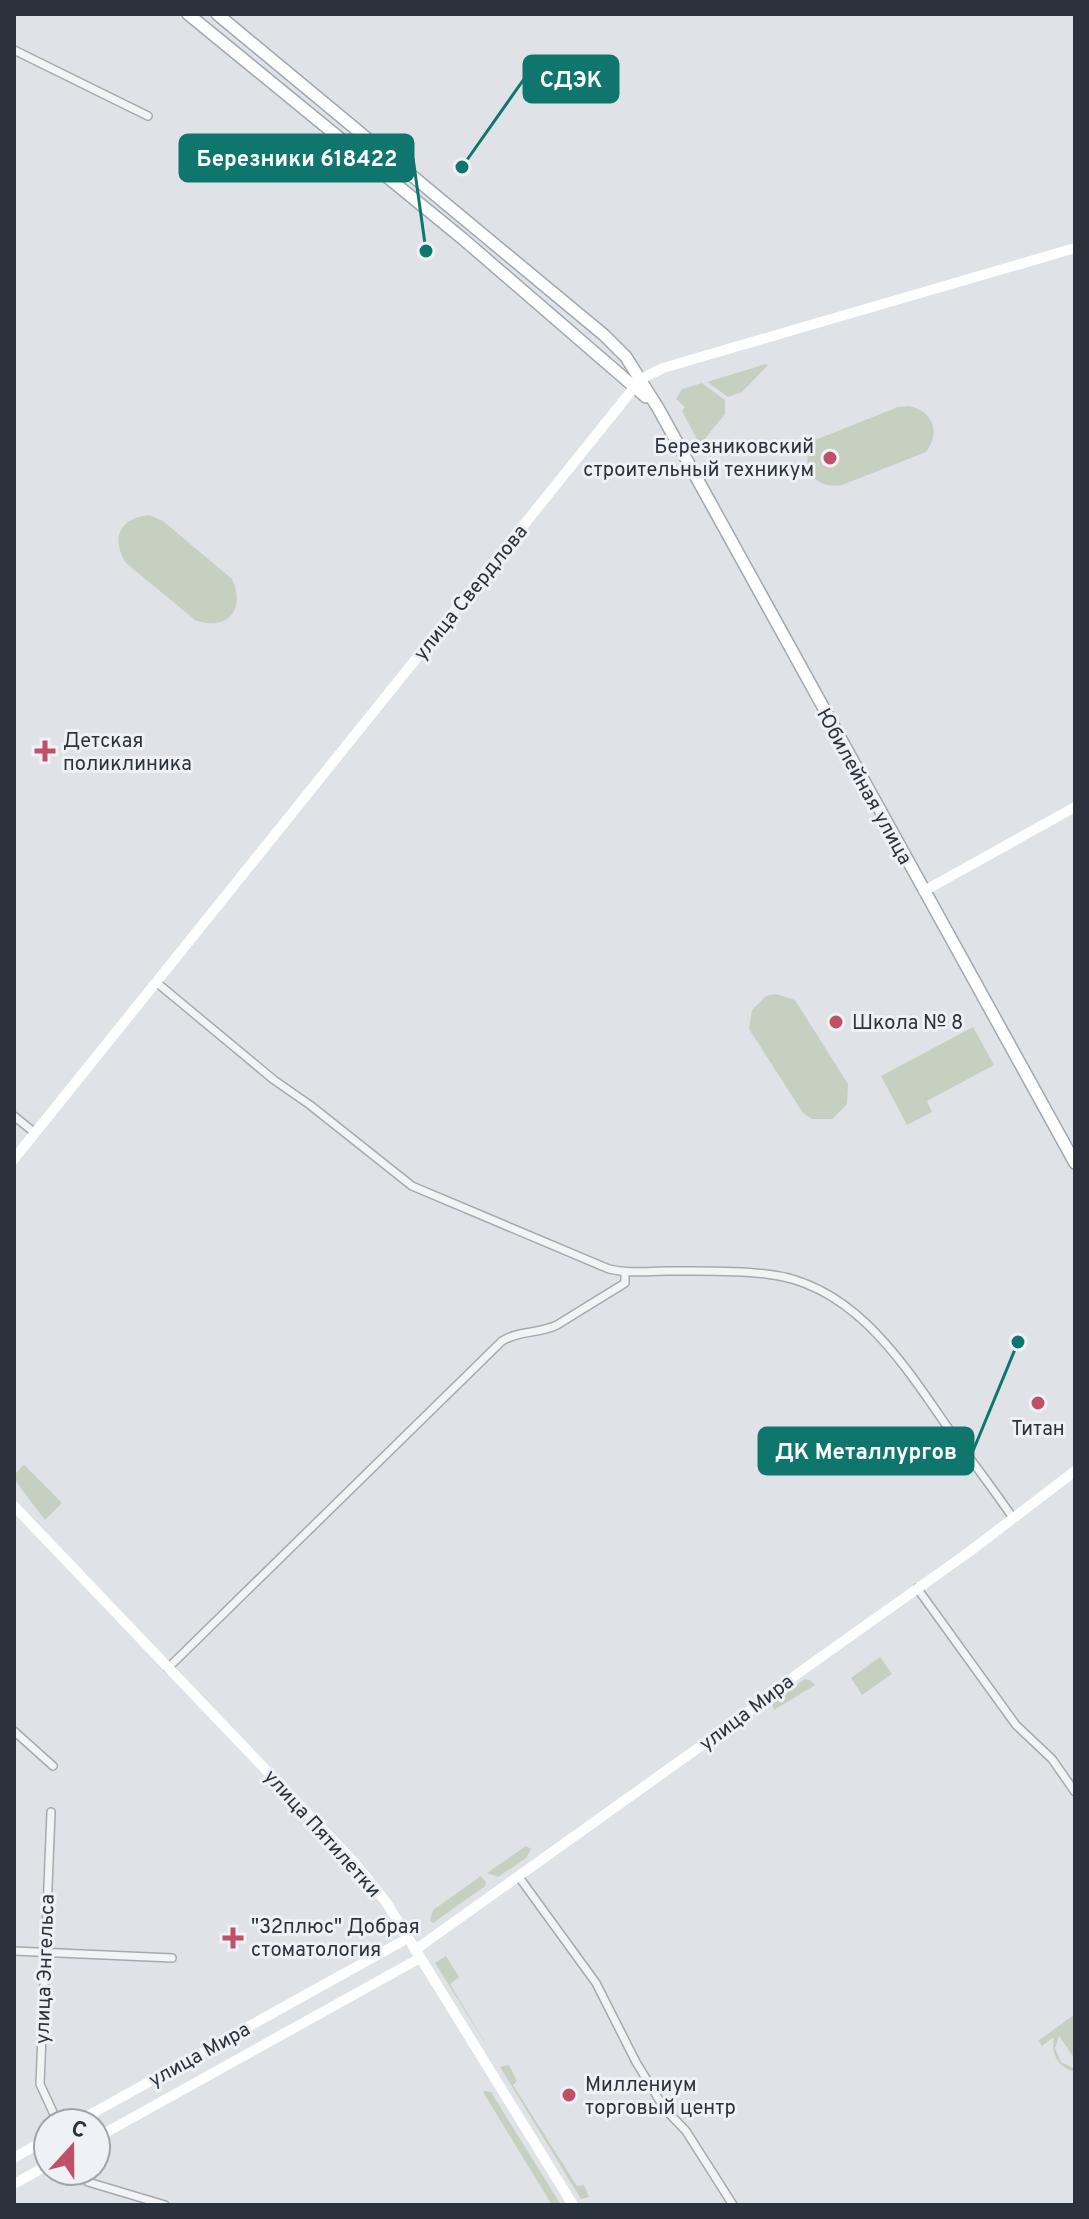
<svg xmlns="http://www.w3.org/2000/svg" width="1089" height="2219" font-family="Overpass,sans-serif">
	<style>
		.green { fill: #c6d0c1 }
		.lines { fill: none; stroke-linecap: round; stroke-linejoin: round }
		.street-casing { stroke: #a5aab0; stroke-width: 10 }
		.primary-casing { stroke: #a0a8b1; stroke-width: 14 }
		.street { stroke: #f1f3f5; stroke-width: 7 }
		.secondary { stroke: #fff; stroke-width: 10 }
		.primary { stroke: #fff; stroke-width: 11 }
		.poi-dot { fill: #c05068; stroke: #eef1f5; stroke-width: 3 }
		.labels { text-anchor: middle; stroke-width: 6; stroke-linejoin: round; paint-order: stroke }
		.poi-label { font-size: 20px; fill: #2a323c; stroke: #eef1f5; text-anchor: start }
		.street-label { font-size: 20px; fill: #2a323c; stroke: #eef1f5 }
		.leader { fill: none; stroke: #0f766e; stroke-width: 3 }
		.callout-dot { fill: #0f766e; stroke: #eef1f5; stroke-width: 3 }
		.callout { fill: #0f766e; stroke: #0f766e; stroke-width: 3 }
		.callout-label { font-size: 22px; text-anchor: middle; font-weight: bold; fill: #fff }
	</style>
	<rect width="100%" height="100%" fill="#dfe3e7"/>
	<path class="green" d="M 766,364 L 768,365 L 742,392 L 728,397 L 707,382 Z
		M 702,383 L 725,400 L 725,414 L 700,445 L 682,411 L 685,407 L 676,399 L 682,389 Z
		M 909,406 C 933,411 941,432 926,452 L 842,485 C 813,490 797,464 815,440 L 898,407 Z
		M 149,515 L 163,521 L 232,579 C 246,609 228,632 195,620 L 126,563 C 110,538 120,518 149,515 Z
		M 776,994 L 795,1000 L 848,1084 L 847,1104 L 832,1119 L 812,1119 L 803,1113 L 749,1029 L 752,1010 L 766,996 Z
		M 973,1027 L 994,1065 L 927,1101 L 932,1112 L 907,1125 L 881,1076 Z
		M 24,1465 L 62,1503 L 45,1520 L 14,1479 L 14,1475 Z
		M 880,1657 L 892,1674 L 862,1695 L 851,1678 Z
		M 805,1679 L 810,1680 L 815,1685 L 774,1710 L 772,1703 Z
		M 526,1846 L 531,1849 L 526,1858 L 498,1877 L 487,1873 Z
		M 481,1876 L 486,1882 L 485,1886 L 433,1923 L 430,1920 L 433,1910 Z
		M 446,1956 L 459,1977 L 450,1984 L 494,2057 L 435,1963 Z
		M 1075,2014 L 1075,2059 L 1059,2036 L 1055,2048 L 1061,2062 L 1075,2069 L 1075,2072 C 1057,2067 1051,2054 1054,2037 L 1042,2046 L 1038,2041 Z
		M 509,2065 L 517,2081 L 513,2085 L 577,2186 L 584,2185 L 589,2197 L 581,2199 L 500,2067 Z
		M 485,2091 L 491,2092 L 561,2205 L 552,2205 L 483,2092 Z"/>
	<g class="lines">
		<defs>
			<path id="street" d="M 14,50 L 148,116
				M 156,982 L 274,1080 L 310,1105 L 412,1186 L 609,1269 C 629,1274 648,1271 669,1271 C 701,1271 734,1270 766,1274 C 856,1283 906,1368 953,1435 C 973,1463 994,1490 1013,1518
				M 14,1116 L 35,1133
				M 917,1588 L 1016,1725 L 1052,1759 L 1075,1792
				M 168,1668 L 502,1341 C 520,1330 539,1334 557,1325 L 625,1283 L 625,1273
				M 14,1731 L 53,1766
				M 51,1812 L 40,2084 L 58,2123
				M 519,1877 L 596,1983 L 636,2062 L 664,2108 L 686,2131 L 733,2205
				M 14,1951 L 172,1958
				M 82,2171 L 88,2182 L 165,2205"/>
			<path id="primary" d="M 188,14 L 463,239 L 646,397
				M 217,14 L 604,335 L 626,357 L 658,408 L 1075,1163"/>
		</defs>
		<use href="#street" class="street-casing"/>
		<use href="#primary" class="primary-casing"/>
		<use href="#street" class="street"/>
		<path class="secondary" d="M 924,891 L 1075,807
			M 14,1159 L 641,379 L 663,368 L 1075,248
			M 14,1506 L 353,1861 L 386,1902 L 573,2205
			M 415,1950 L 740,1718 L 800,1672 L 969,1552 L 1075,1471
			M 75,2123 L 408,1938
			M 96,2138 L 420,1958
			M 14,2158 L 48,2138
			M 14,2184 L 48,2165"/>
		<use href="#primary" class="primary"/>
	</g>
	<g class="poi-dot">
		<circle cx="830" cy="458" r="8"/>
		<path d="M41 739h8v8h8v8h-8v8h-8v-8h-8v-8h8z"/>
		<circle cx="836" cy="1022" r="8"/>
		<circle cx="1038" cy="1403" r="8"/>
		<path d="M229 1926h8v8h8v8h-8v8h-8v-8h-8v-8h8z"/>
		<circle cx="569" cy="2095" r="8"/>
	</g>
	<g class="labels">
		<g class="poi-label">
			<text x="814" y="453" text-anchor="end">Березниковский<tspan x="814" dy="23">строительный техникум</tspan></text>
			<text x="63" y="747">Детская<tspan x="63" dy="23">поликлиника</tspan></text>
			<text x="852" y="1029">Школа № 8</text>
			<text x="1038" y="1435" text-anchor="middle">Титан</text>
			<text x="251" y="1933">"32плюс" Добрая<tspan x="251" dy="23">стоматология</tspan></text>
			<text x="585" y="2091">Миллениум<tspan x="585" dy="23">торговый центр</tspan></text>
		</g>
		<g class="street-label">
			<text transform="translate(470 592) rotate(-51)" y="7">улица Свердлова</text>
			<text transform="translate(865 786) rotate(61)" y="7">Юбилейная улица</text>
			<text transform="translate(746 1712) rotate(-37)" y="7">улица Мира</text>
			<text transform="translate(323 1833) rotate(48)" y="7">улица Пятилетки</text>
			<text transform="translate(44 1969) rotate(-88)" y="7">улица Энгельса</text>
			<text transform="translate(199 2054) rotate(-29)" y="7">улица Мира</text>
		</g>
	</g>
	<path class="leader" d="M462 167L524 79M426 251L413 158M1018 1342L973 1451"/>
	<g class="callout-dot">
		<circle cx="462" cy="167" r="8"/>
		<circle cx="426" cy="251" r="8"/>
		<circle cx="1018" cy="1342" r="8"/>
	</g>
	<g class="callout">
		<rect x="524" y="56" width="94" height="46" rx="8"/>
		<rect x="180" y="135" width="233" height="46" rx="8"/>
		<rect x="759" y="1428" width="214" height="46" rx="8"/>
	</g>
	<g class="callout-label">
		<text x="571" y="87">СДЭК</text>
		<text x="297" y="166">Березники 618422</text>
		<text x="866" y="1459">ДК Металлургов</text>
	</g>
	<rect width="1089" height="2219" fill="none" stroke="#2a323c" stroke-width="32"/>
	<g transform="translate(72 2147) rotate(21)"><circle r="38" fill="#eef1f5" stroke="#a0a5ab" stroke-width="2"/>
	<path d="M0-6L14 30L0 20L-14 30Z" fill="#c05068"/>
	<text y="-12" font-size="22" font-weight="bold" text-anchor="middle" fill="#2a323c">С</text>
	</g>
</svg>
